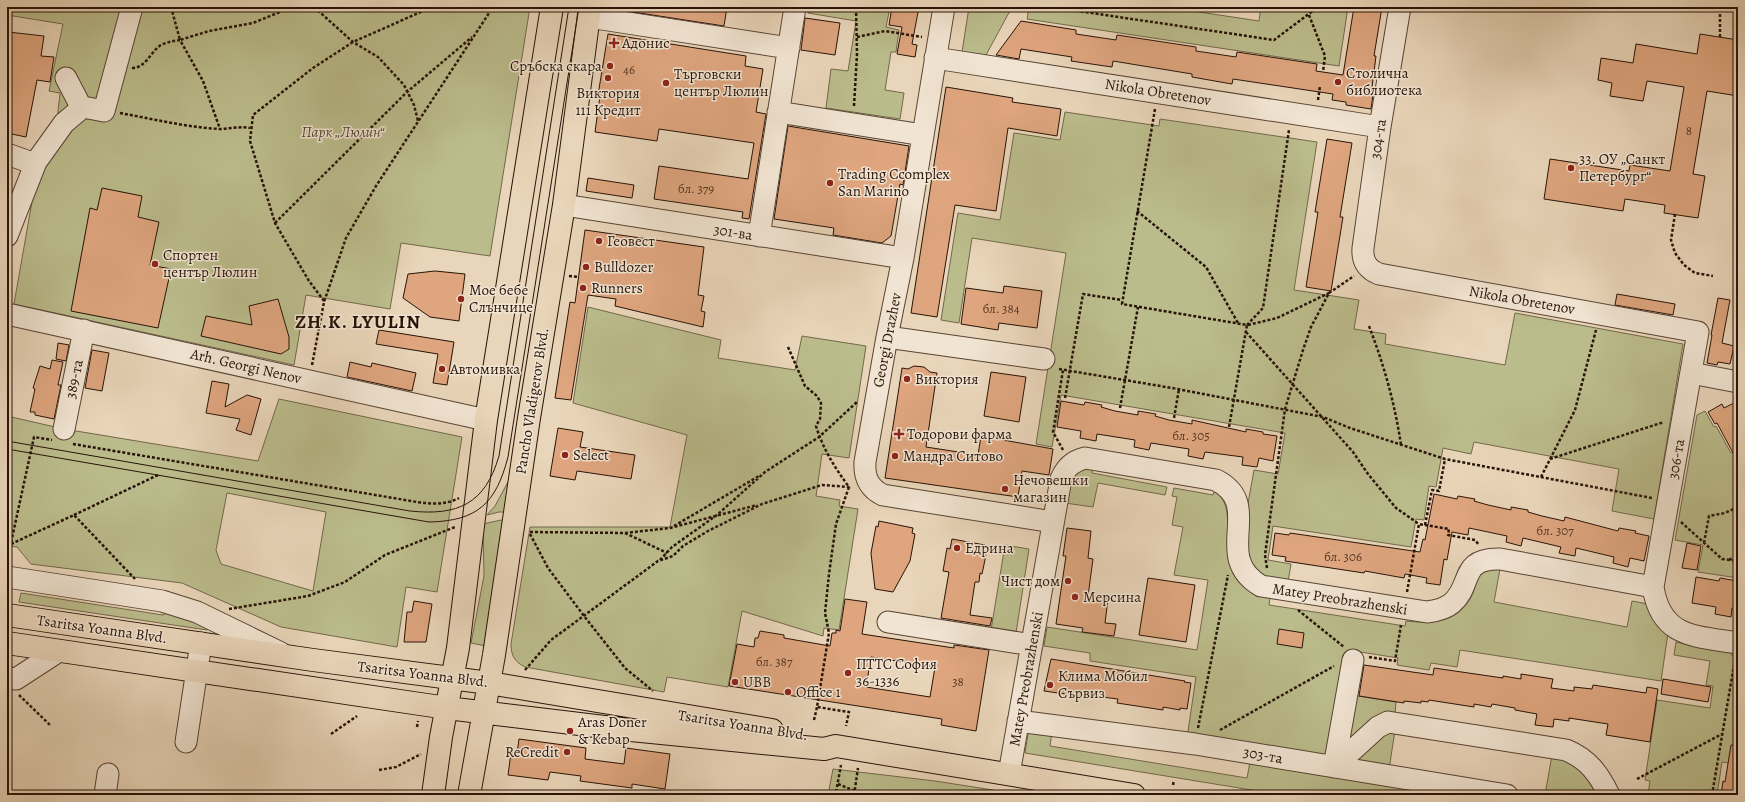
<svg xmlns="http://www.w3.org/2000/svg" width="1745" height="802" font-family="Alegreya,serif">
	<style>
		.green { fill: #bbbc8c; stroke: #72684a; fill-rule: evenodd }
		.building { fill: #dea57e; stroke: #281308; fill-rule: evenodd }
		.lines { fill: none; stroke-linecap: round; stroke-linejoin: round }
		.minor-casing { stroke: #584434; stroke-width: 23 }
		.major-casing { stroke: #281308; stroke-width: 24 }
		.path { stroke: #281308; stroke-width: 2.5; stroke-dasharray: 3 2; stroke-linecap: butt }
		.minor { stroke: #f1e4d2; stroke-width: 21 }
		.major { stroke: #e9d5b9; stroke-width: 22 }
		.tram { stroke: #281308; stroke-width: 1 }
		.poi-dot { fill: #8f2418; stroke: #f1e4d2; stroke-width: 1.5 }
		.labels { text-anchor: middle; stroke-width: 3; stroke-linejoin: round; paint-order: stroke }
		.number-label { font-size: 13px; fill: #563826 }
		.poi-label { font-size: 15px; fill: #281308; stroke: #f1e4d2; text-anchor: start }
		.street-label { font-size: 15px; fill: #281308; stroke: #f1e4d2 }
		.park-label { font-size: 15px; font-style: italic; fill: #544630; stroke: #f1e4d2 }
		.district-label { font-size: 19px; font-weight: bold; letter-spacing: 1px; fill: #281308; stroke: #f1e4d2 }
	</style>
	<rect width="100%" height="100%" fill="#e9d5b9"/>
	<filter id="stains"><feTurbulence type="fractalNoise" baseFrequency=".005" numOctaves="4"/><feColorMatrix values="0 0 0 0 .2 0 0 0 0 .09 0 0 0 0 .02 0 0 0 .5 -.17"/></filter>
	<radialGradient id="worn" r=".72"><stop offset=".6" stop-color="#630" stop-opacity="0"/><stop offset="1" stop-color="#630" stop-opacity=".3"/></radialGradient>
	<path class="green" d="M 7,7 L 530,7 L 490,256 L 401,243 L 390,309 L 306,295 L 294,365 L 14,304 L 36,179 L 55,140 L 60,93 L 49,91 L 63,24 L 7,15 Z
		M 809,7 L 890,7 L 886,27 L 899,30 L 896,52 L 891,52 L 885,90 L 904,93 L 900,119 L 826,108 L 831,69 L 848,71 L 856,21 L 808,13 Z
		M 969,7 L 1012,7 L 986,55 L 962,52 Z
		M 1029,7 L 1166,7 L 1259,21 L 1261,7 L 1348,7 L 1339,66 L 1027,19 Z
		M 1065,112 L 1159,126 L 1160,119 L 1317,142 L 1294,290 L 1359,300 L 1354,329 L 1386,334 L 1385,344 L 1505,365 L 1515,313 L 1683,344 L 1654,519 L 1612,511 L 1619,469 L 1474,442 L 1471,454 L 1443,448 L 1436,487 L 1429,486 L 1424,520 L 1416,519 L 1411,547 L 1273,526 L 1268,560 L 1291,564 L 1288,582 L 1265,578 L 1248,559 L 1247,509 L 1254,470 L 1278,474 L 1285,433 L 1061,395 L 1052,447 L 1036,444 L 1066,253 L 972,238 L 959,323 L 941,320 L 958,213 L 1000,220 L 1014,133 L 1060,140 Z
		M 588,307 L 721,340 L 718,358 L 795,370 L 802,336 L 866,346 L 849,458 L 822,454 L 816,496 L 840,500 L 839,506 L 858,509 L 839,630 L 824,628 L 823,636 L 742,611 L 728,687 L 667,677 L 664,692 L 525,667 C 515,662 511,656 511,644 L 530,527 L 670,527 L 687,435 L 573,403 Z
		M 279,399 L 462,437 L 437,592 L 406,587 L 397,647 L 281,627 L 182,583 L 31,564 L 17,547 L 7,546 L 7,416 L 64,429 L 258,461 ZM 227,493 L 326,512 L 313,591 L 221,564 L 216,550 Z
		M 1705,411 L 1714,427 L 1716,426 L 1731,453 L 1738,451 L 1738,578 L 1698,572 L 1703,545 L 1675,540 L 1697,415 Z
		M 1092,466 L 1092,473 L 1167,487 L 1165,495 L 1098,483 L 1093,507 L 1065,503 L 1068,481 L 1075,470 Z
		M 509,480 L 509,512 L 499,512 L 487,515 L 495,506 Z
		M 1174,488 L 1213,495 L 1214,492 C 1248,508 1198,584 1270,598 L 1269,605 L 1405,626 L 1406,621 C 1431,624 1456,623 1470,599 C 1480,581 1473,570 1500,569 L 1494,602 L 1627,627 L 1632,601 L 1648,604 L 1668,633 L 1661,681 L 1460,650 L 1457,667 L 1431,663 L 1429,670 L 1397,665 L 1398,658 L 1348,650 L 1330,761 L 1187,738 L 1196,677 L 1090,661 L 1090,653 L 1044,646 L 1047,627 L 1197,650 L 1208,580 L 1174,575 L 1183,527 L 1172,525 L 1177,497 L 1172,496 Z
		M 501,520 L 506,522 L 486,646 L 471,643 L 484,576 L 483,524 Z
		M 1005,545 L 1029,549 L 1016,633 L 991,630 Z
		M 21,593 L 163,615 L 173,609 L 210,628 L 207,630 L 19,602 Z
		M 1676,642 L 1732,651 L 1732,656 L 1738,657 L 1738,765 L 1722,762 L 1717,795 L 1648,795 L 1650,781 L 1645,780 L 1657,700 L 1710,708 L 1713,686 L 1706,685 L 1710,661 L 1674,655 Z
		M 1352,695 L 1396,702 L 1395,714 L 1345,745 Z
		M 1029,728 L 1052,732 L 1050,746 L 1247,778 L 1250,762 L 1459,795 L 1282,795 L 1025,753 Z
		M 1395,730 L 1389,770 L 1349,763 L 1382,733 Z
		M 1552,755 L 1583,769 L 1599,795 L 1545,795 Z
		M 833,769 L 935,781 L 993,790 L 992,795 L 828,795 Z"/>
	<path class="building" d="M 633,7 L 727,7 L 724,26 L 633,12 Z
		M 892,7 L 919,7 L 912,44 L 917,45 L 915,57 L 897,54 L 902,27 L 889,25 Z
		M 1354,7 L 1382,7 L 1374,56 L 1376,56 L 1371,95 L 1373,95 L 1371,109 L 1346,105 L 1346,102 L 1332,100 L 1333,94 L 1233,79 L 1232,84 L 1192,77 L 1192,74 L 1113,61 L 1112,67 L 1071,61 L 1072,57 L 1021,49 L 1019,59 L 996,55 L 1021,21 L 1076,30 L 1076,34 L 1116,40 L 1117,35 L 1196,47 L 1196,51 L 1236,57 L 1237,52 L 1317,64 L 1316,71 L 1343,75 Z
		M 805,18 L 840,23 L 835,55 L 801,50 Z
		M 8,32 L 44,36 L 41,56 L 54,57 L 50,82 L 37,80 L 26,137 L 7,133 Z
		M 608,34 L 746,56 L 745,66 L 763,69 L 756,112 L 766,114 L 749,219 L 742,218 L 743,212 L 654,199 L 659,166 L 748,179 L 754,143 L 659,129 L 657,141 L 595,132 L 600,96 L 598,95 Z
		M 1700,34 L 1738,40 L 1738,96 L 1707,91 L 1693,174 L 1705,176 L 1698,218 L 1664,213 L 1665,205 L 1625,199 L 1623,211 L 1544,199 L 1550,159 L 1629,171 L 1630,165 L 1670,171 L 1684,87 L 1647,81 L 1643,101 L 1610,96 L 1612,83 L 1598,80 L 1601,58 L 1633,63 L 1636,44 L 1697,54 Z
		M 946,87 L 1013,98 L 1012,102 L 1061,109 L 1057,136 L 1008,128 L 996,211 L 955,205 L 937,317 L 911,313 Z
		M 788,126 L 909,146 L 903,185 L 900,184 L 891,236 L 882,243 L 833,235 L 834,228 L 774,219 Z
		M 1327,139 L 1352,143 L 1340,217 L 1343,217 L 1331,291 L 1306,287 L 1318,212 L 1315,212 Z
		M 588,178 L 634,185 L 632,198 L 586,191 Z
		M 102,188 L 142,196 L 138,217 L 159,222 L 150,265 L 171,269 L 158,328 L 71,311 L 90,208 L 97,210 Z
		M 585,230 L 704,247 L 698,295 L 704,296 L 701,311 L 705,312 L 703,327 L 615,306 L 616,299 L 588,295 L 571,400 L 555,398 L 570,302 L 575,303 Z
		M 435,271 L 465,274 L 459,321 L 430,317 L 403,298 L 408,274 Z
		M 1004,286 L 1042,291 L 1037,328 L 999,323 L 998,330 L 961,324 L 966,288 L 1003,293 Z
		M 1617,294 L 1675,304 L 1673,315 L 1615,305 Z
		M 1718,298 L 1730,300 L 1722,343 L 1734,346 L 1730,364 L 1718,362 L 1717,365 L 1707,363 L 1712,335 L 1711,335 Z
		M 278,299 L 289,337 L 289,349 L 281,354 L 201,336 L 206,316 L 252,325 L 249,306 Z
		M 379,330 L 454,342 L 447,385 L 433,383 L 438,354 L 376,344 Z
		M 58,343 L 69,345 L 66,361 L 56,359 Z
		M 92,350 L 109,353 L 102,391 L 85,388 Z
		M 52,360 L 63,362 L 58,385 L 61,385 L 54,419 L 35,415 L 35,412 L 30,412 L 35,389 L 33,388 L 40,366 L 50,369 Z
		M 350,362 L 371,367 L 372,363 L 416,373 L 412,391 L 347,377 Z
		M 914,366 L 924,367 L 930,372 L 937,373 L 926,447 L 978,455 L 981,436 L 1053,449 L 1049,475 L 1022,471 L 1018,497 L 885,478 L 902,368 L 908,369 Z
		M 991,372 L 1026,377 L 1019,422 L 984,416 Z
		M 212,381 L 229,384 L 225,407 L 247,395 L 261,399 L 251,435 L 236,430 L 240,419 L 206,413 Z
		M 1061,401 L 1084,405 L 1085,402 L 1102,405 L 1101,407 L 1115,411 L 1138,415 L 1138,411 L 1156,414 L 1155,416 L 1169,420 L 1192,424 L 1192,420 L 1246,432 L 1246,429 L 1263,432 L 1263,434 L 1277,436 L 1273,461 L 1259,458 L 1257,467 L 1242,465 L 1243,457 L 1205,452 L 1203,459 L 1188,456 L 1189,449 L 1151,443 L 1149,450 L 1134,447 L 1135,440 L 1097,434 L 1096,441 L 1080,438 L 1081,431 L 1057,427 Z
		M 1738,401 L 1738,462 L 1717,423 L 1715,424 L 1708,412 L 1722,404 L 1724,408 Z
		M 558,428 L 583,432 L 580,447 L 635,455 L 631,479 L 577,471 L 575,480 L 550,476 Z
		M 1434,494 L 1457,499 L 1458,496 L 1475,499 L 1474,501 L 1488,505 L 1511,510 L 1511,507 L 1528,510 L 1528,512 L 1542,516 L 1564,521 L 1565,517 L 1618,531 L 1619,528 L 1636,531 L 1635,533 L 1649,536 L 1644,561 L 1630,558 L 1628,567 L 1613,563 L 1614,557 L 1576,548 L 1575,556 L 1559,553 L 1561,547 L 1523,538 L 1521,546 L 1506,542 L 1507,536 L 1469,528 L 1468,535 L 1452,532 L 1447,560 L 1444,559 L 1440,585 L 1426,583 L 1427,578 L 1405,574 L 1404,578 L 1365,571 L 1364,573 L 1285,561 L 1286,557 L 1272,555 L 1275,533 L 1289,535 L 1290,533 L 1420,552 L 1423,539 L 1425,540 Z
		M 879,521 L 913,528 L 912,533 L 915,534 L 910,561 L 893,592 L 875,589 L 871,553 L 876,526 L 878,527 Z
		M 1067,528 L 1091,531 L 1088,558 L 1093,559 L 1088,596 L 1108,599 L 1105,623 L 1116,624 L 1114,636 L 1082,632 L 1083,628 L 1056,624 L 1066,556 L 1063,556 Z
		M 952,539 L 985,545 L 983,554 L 986,555 L 982,574 L 980,573 L 979,582 L 975,582 L 970,615 L 992,618 L 990,626 L 941,618 L 949,572 L 943,571 L 947,548 L 950,549 Z
		M 1687,543 L 1701,546 L 1697,570 L 1682,568 Z
		M 1696,577 L 1719,581 L 1720,578 L 1737,581 L 1738,609 L 1732,608 L 1731,617 L 1715,614 L 1716,607 L 1692,603 Z
		M 1148,578 L 1195,585 L 1186,642 L 1139,635 Z
		M 845,599 L 867,602 L 862,634 L 954,648 L 954,645 L 989,650 L 976,731 L 941,725 L 942,719 L 729,686 L 737,644 L 754,647 L 755,638 L 758,638 L 760,631 L 784,635 L 784,638 L 830,646 L 832,633 L 836,633 L 836,630 L 840,631 ZM 871,657 L 935,667 L 930,697 L 866,687 Z
		M 414,601 L 432,604 L 426,642 L 404,642 L 407,612 L 412,612 Z
		M 1279,629 L 1304,633 L 1302,648 L 1277,644 Z
		M 1051,659 L 1185,681 L 1184,682 L 1191,683 L 1187,709 L 1180,708 L 1180,710 L 1163,707 L 1163,710 L 1117,703 L 1118,699 L 1094,696 L 1094,698 L 1044,691 Z
		M 1364,665 L 1433,675 L 1434,668 L 1503,678 L 1503,676 L 1521,679 L 1521,674 L 1553,679 L 1551,688 L 1574,691 L 1574,687 L 1592,689 L 1593,685 L 1646,693 L 1647,687 L 1658,689 L 1650,742 L 1606,735 L 1608,724 L 1569,718 L 1569,721 L 1554,719 L 1553,727 L 1535,725 L 1537,714 L 1515,710 L 1515,708 L 1492,704 L 1491,707 L 1474,704 L 1474,707 L 1429,700 L 1428,702 L 1421,701 L 1421,703 L 1404,701 L 1404,703 L 1359,696 Z
		M 1663,679 L 1711,687 L 1708,702 L 1661,694 Z
		M 519,739 L 586,748 L 585,759 L 624,764 L 626,748 L 670,754 L 665,789 L 632,784 L 632,788 L 580,781 L 581,776 L 550,772 L 548,780 L 508,775 L 511,753 L 517,754 Z
		M 1731,745 L 1738,745 L 1738,795 L 1721,795 L 1723,781 L 1725,782 Z"/>
	<g class="lines">
		<defs>
			<path id="minor" d="M 944,7 L 903,258 L 887,337 L 865,462 C 864,478 869,488 883,495 L 1053,522
				M 1400,7 L 1380,127 L 1363,248 C 1362,261 1367,269 1379,274 L 1698,332 L 1653,587
				M 589,17 L 789,48
				M 935,58 L 1380,127
				M 66,78 L 78,101
				M 83,107 L 104,111 L 132,7
				M 778,112 L 923,135
				M 7,154 L 35,164
				M 564,205 L 903,258
				M 7,236 L 36,162 L 64,123 L 83,107
				M 759,236 L 795,7
				M 7,314 L 486,420
				M 887,337 L 1044,359
				M 1691,373 L 1738,382
				M 64,429 L 84,330
				M 7,577 L 162,601 L 197,612 L 281,653
				M 888,622 L 1032,645
				M 7,678 L 16,679 L 59,651
				M 1018,721 L 1195,744 L 1507,795
				M 186,742 L 201,643
				M 1334,767 L 1378,727 L 1388,722 L 1394,723 L 1566,750 C 1588,759 1599,774 1609,795
				M 1334,767 L 1353,660
				M 1009,774 L 1061,479 C 1066,467 1073,461 1085,458 L 1216,480 C 1266,505 1210,556 1261,586 L 1427,612 C 1436,611 1445,609 1452,603 C 1473,585 1459,558 1500,559 L 1653,587 C 1661,638 1695,636 1738,643
				M 105,795 L 108,774"/>
			<path id="major" d="M 7,615 L 313,660 L 489,683 L 772,730
				M 7,643 L 447,708 L 621,729 L 824,749 L 836,746 L 1134,795
				M 433,795 L 441,737 L 458,648 L 486,420 L 552,7
				M 469,795 L 494,655 L 529,418 L 564,205 L 590,7"/>
		</defs>
		<use href="#minor" class="minor-casing"/>
		<use href="#major" class="major-casing"/>
		<path class="path" d="M 171,7 L 180,40 L 209,31 L 253,23 L 292,7
			M 314,7 L 353,42 L 378,57 L 404,85 L 414,105 L 418,121
			M 1051,7 L 1274,40 L 1318,7
			M 1309,15 L 1325,56 L 1323,72
			M 857,37 L 885,31 L 922,37
			M 1720,37 L 1720,7
			M 132,68 C 146,68 151,51 161,45 C 167,42 173,41 180,40 L 203,81 L 220,129
			M 1318,100 L 1320,86
			M 854,106 L 857,54 L 856,7
			M 1155,109 L 1122,304 L 1247,325 L 1229,427
			M 120,113 C 153,119 186,127 219,129 C 229,129 238,126 250,128
			M 1137,211 L 1206,267 L 1238,323
			M 1675,214 L 1671,240 L 1675,253 L 1684,265 L 1695,273 L 1713,276
			M 275,223 L 407,92 L 472,37
			M 569,276 L 579,277
			M 324,301 L 309,281 L 275,223 L 250,141 L 253,115 L 313,68 L 353,42 L 432,7
			M 1247,325 L 1263,308 L 1289,130
			M 1248,325 L 1277,318 L 1329,293
			M 1369,326 C 1384,365 1395,404 1401,445
			M 1246,332 L 1353,452 L 1368,474 L 1396,508 L 1419,524
			M 788,347 L 805,386 L 817,396 L 821,403 L 820,419 L 816,426 C 823,449 835,468 849,487 L 836,524 L 829,574 L 825,613 L 829,633 L 817,707 L 849,712 L 846,726
			M 312,365 L 324,302 L 346,238 L 376,186 L 493,7
			M 1059,369 L 1172,388 L 1323,417 L 1350,428 L 1445,459 L 1652,498
			M 1065,398 L 1083,294 L 1122,300
			M 1120,408 L 1138,307
			M 1174,418 L 1179,389
			M 73,444 L 417,502 C 431,504 446,505 459,498
			M 1063,450 L 1053,432 L 1063,370
			M 1550,459 L 1664,422
			M 1541,477 L 1575,410 L 1596,330
			M 74,515 L 158,475
			M 1681,522 L 1722,559 L 1738,561
			M 1425,525 L 1432,490 L 1439,491 L 1445,459
			M 674,526 L 759,476
			M 530,532 L 625,533 L 670,528 L 757,505
			M 625,533 L 667,553
			M 530,534 L 548,568 L 584,616 L 625,668 L 653,691
			M 1704,543 L 1709,516 L 1725,513 L 1738,507
			M 11,544 L 74,515 L 135,579
			M 9,552 L 34,437 L 52,440
			M 660,560 L 672,547 L 717,515 L 765,472 L 819,437 L 857,402
			M 1729,560 L 1738,554
			M 1267,568 L 1265,555 L 1285,409 L 1303,350 L 1311,327 L 1329,293 L 1354,276
			M 1407,592 L 1419,524 L 1449,529 L 1448,535 L 1475,540 L 1479,545
			M 229,609 L 308,596 L 345,582 L 385,555 L 455,527
			M 1298,610 L 1344,647
			M 1369,657 L 1395,661 L 1401,625
			M 525,670 L 551,640 L 658,561 L 673,556 L 683,546 L 708,531 L 762,504 L 822,485 L 849,487
			M 19,695 L 51,726
			M 814,720 L 817,707
			M 417,727 L 418,721
			M 1198,728 L 1228,575
			M 1220,730 L 1334,666
			M 331,734 L 357,716
			M 379,770 L 396,767 L 421,754
			M 1637,779 L 1722,734
			M 838,784 L 855,791
			M 1173,785 L 1174,780
			M 836,792 L 841,765
			M 854,795 L 858,768
			M 1712,795 L 1735,659"/>
		<use href="#minor" class="minor"/>
		<use href="#major" class="major"/>
		<path class="tram" d="M 7,441 L 410,511 C 458,516 485,504 499,456 L 569,7
			M 7,449 L 429,522 C 478,521 496,503 508,457 L 579,7"/>
	</g>
	<g class="poi-dot">
		<path d="M612 37h4v4h4v4h-4v4h-4v-4h-4v-4h4z"/>
		<circle cx="610" cy="66" r="4"/>
		<circle cx="608" cy="78" r="4"/>
		<circle cx="1338" cy="82" r="4"/>
		<circle cx="666" cy="83" r="4"/>
		<circle cx="1571" cy="168" r="4"/>
		<circle cx="830" cy="183" r="4"/>
		<circle cx="599" cy="241" r="4"/>
		<circle cx="155" cy="264" r="4"/>
		<circle cx="586" cy="267" r="4"/>
		<circle cx="583" cy="288" r="4"/>
		<circle cx="461" cy="299" r="4"/>
		<circle cx="442" cy="369" r="4"/>
		<circle cx="907" cy="379" r="4"/>
		<path d="M897 428h4v4h4v4h-4v4h-4v-4h-4v-4h4z"/>
		<circle cx="565" cy="455" r="4"/>
		<circle cx="895" cy="456" r="4"/>
		<circle cx="1005" cy="489" r="4"/>
		<circle cx="957" cy="548" r="4"/>
		<circle cx="1068" cy="581" r="4"/>
		<circle cx="1075" cy="597" r="4"/>
		<circle cx="848" cy="673" r="4"/>
		<circle cx="735" cy="682" r="4"/>
		<circle cx="1050" cy="685" r="4"/>
		<circle cx="788" cy="692" r="4"/>
		<circle cx="570" cy="731" r="4"/>
		<circle cx="567" cy="752" r="4"/>
	</g>
	<g class="labels">
		<g class="number-label">
			<text x="629" y="74">46</text>
			<text x="1689" y="135">8</text>
			<text x="696" y="193">бл. 379</text>
			<text x="1001" y="313">бл. 384</text>
			<text x="1191" y="440">бл. 305</text>
			<text x="1555" y="535">бл. 307</text>
			<text x="1343" y="561">бл. 306</text>
			<text x="774" y="666">бл. 387</text>
			<text x="958" y="686">38</text>
		</g>
		<g class="poi-label">
			<text x="622" y="48">Адонис</text>
			<text x="602" y="71" text-anchor="end">Сръбска скара</text>
			<text x="1346" y="78">Столична<tspan x="1346" dy="17">библиотека</tspan></text>
			<text x="674" y="79">Търговски<tspan x="674" dy="17">център Люлин</tspan></text>
			<text x="608" y="98" text-anchor="middle">Виктория<tspan x="608" dy="17">111 Кредит</tspan></text>
			<text x="1579" y="164">33. ОУ „Санкт<tspan x="1579" dy="17">Петербург“</tspan></text>
			<text x="838" y="179">Trading Ccomplex<tspan x="838" dy="17">San Marino</tspan></text>
			<text x="607" y="246">Геовест</text>
			<text x="163" y="260">Спортен<tspan x="163" dy="17">център Люлин</tspan></text>
			<text x="594" y="272">Bulldozer</text>
			<text x="591" y="293">Runners</text>
			<text x="469" y="295">Мое бебе<tspan x="469" dy="17">Слънчице</tspan></text>
			<text x="450" y="374">Автомивка</text>
			<text x="915" y="384">Виктория</text>
			<text x="907" y="439">Тодорови фарма</text>
			<text x="573" y="460">Select</text>
			<text x="903" y="461">Мандра Ситово</text>
			<text x="1013" y="485">Нечовешки<tspan x="1013" dy="17">магазин</tspan></text>
			<text x="965" y="553">Едрина</text>
			<text x="1060" y="586" text-anchor="end">Чист дом</text>
			<text x="1083" y="602">Мерсина</text>
			<text x="856" y="669">ПТТС София<tspan x="856" dy="17">36-1336</tspan></text>
			<text x="1058" y="681">Клима Мобил<tspan x="1058" dy="17">Сървиз</tspan></text>
			<text x="743" y="687">UBB</text>
			<text x="796" y="697">Office 1</text>
			<text x="578" y="727">Aras Doner<tspan x="578" dy="17">&amp; Kebap</tspan></text>
			<text x="559" y="757" text-anchor="end">ReCredit</text>
		</g>
		<g class="street-label">
			<text transform="translate(1158 92) rotate(9)" y="5">Nikola Obretenov</text>
			<text transform="translate(1378 139) rotate(-81)" y="5">304-та</text>
			<text transform="translate(733 232) rotate(9)" y="5">301-ва</text>
			<text transform="translate(1522 300) rotate(10)" y="5">Nikola Obretenov</text>
			<text transform="translate(887 340) rotate(-79)" y="5">Georgi Drazhev</text>
			<text transform="translate(246 366) rotate(13)" y="5">Arh. Georgi Nenov</text>
			<text transform="translate(74 379) rotate(-78)" y="5">389-та</text>
			<text transform="translate(532 401) rotate(-81)" y="5">Pancho Vladigerov Blvd.</text>
			<text transform="translate(1676 459) rotate(-80)" y="5">306-та</text>
			<text transform="translate(1340 599) rotate(9)" y="5">Matey Preobrazhenski</text>
			<text transform="translate(102 629) rotate(8)" y="5">Tsaritsa Yoanna Blvd.</text>
			<text transform="translate(423 674) rotate(7)" y="5">Tsaritsa Yoanna Blvd.</text>
			<text transform="translate(1026 679) rotate(-80)" y="5">Matey Preobrazhenski</text>
			<text transform="translate(743 725) rotate(9)" y="5">Tsaritsa Yoanna Blvd.</text>
			<text transform="translate(1263 755) rotate(10)" y="5">303-та</text>
		</g>
		<g class="park-label">
			<text x="343" y="137">Парк „Люлин“</text>
		</g>
		<g class="district-label">
			<text x="358" y="328">ZH.K. LYULIN</text>
		</g>
	</g>
	<rect width="1745" height="802" fill="none" stroke="#e9d5b9" stroke-width="24"/>
	<rect x="8" y="8" width="1729" height="786" fill="none" stroke="#281308" stroke-width="2"/>
	<rect x="12" y="12" width="1721" height="778" fill="none" stroke="#281308"/>
	<rect width="100%" height="100%" filter="url(#stains)"/>
	<rect width="100%" height="100%" fill="url(#worn)"/>
</svg>
